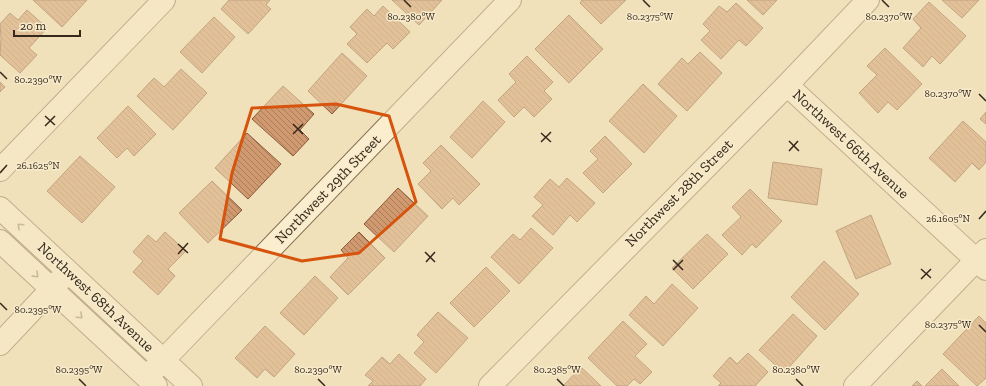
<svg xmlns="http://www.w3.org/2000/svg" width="986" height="386" font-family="'Zilla Slab',serif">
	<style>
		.building { fill: url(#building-back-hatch); stroke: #885939 }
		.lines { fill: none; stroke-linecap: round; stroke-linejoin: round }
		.minor-casing { stroke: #877054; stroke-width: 24 }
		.minor { stroke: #faeece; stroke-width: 22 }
		.oneway { stroke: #988b74 }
		.marked { fill: none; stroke: #d6540d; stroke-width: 3; stroke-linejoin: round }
		.ticks { fill: none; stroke: #36281a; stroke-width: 1.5 }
		.labels { text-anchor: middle; stroke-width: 3; stroke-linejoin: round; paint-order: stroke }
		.street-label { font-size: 15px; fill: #36281a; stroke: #f7ebcb }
		.ticks-label { font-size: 10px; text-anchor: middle; fill: #36281a; stroke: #f7ebcb; stroke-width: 3; stroke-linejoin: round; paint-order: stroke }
	</style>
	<defs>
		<pattern id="building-back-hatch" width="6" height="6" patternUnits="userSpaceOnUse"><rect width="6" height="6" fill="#d0996f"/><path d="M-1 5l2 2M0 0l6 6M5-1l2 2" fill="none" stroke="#aa7d5a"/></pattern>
	</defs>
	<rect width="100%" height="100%" fill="#f0e1bb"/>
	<path class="building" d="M 33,0 L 87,0 L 62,27 Z
		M 229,0 L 270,0 L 266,5 L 271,9 L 248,34 L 221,9 Z
		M 392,0 L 442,0 L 419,25 Z
		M 582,0 L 626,0 L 601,24 L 580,3 Z
		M 747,0 L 777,0 L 763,15 Z
		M 942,0 L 979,0 L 962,18 Z
		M 929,2 L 966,36 L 940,64 L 932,56 L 923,67 L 903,48 L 921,28 L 913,19 Z
		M 736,3 L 763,28 L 746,46 L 739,40 L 721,59 L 701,40 L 710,31 L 703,24 L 719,6 L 727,12 Z
		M 383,6 L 410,32 L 393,49 L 387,43 L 367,63 L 347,44 L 357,34 L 350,27 L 367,9 L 374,16 Z
		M 27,10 L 47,28 L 29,48 L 37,55 L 20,73 L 0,55 L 1,38 L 0,24 L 10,13 L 18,20 Z
		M 569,15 L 603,49 L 569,83 L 535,49 Z
		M 214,17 L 235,37 L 202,73 L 180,52 Z
		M 885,48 L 922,84 L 897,110 L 888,102 L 878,113 L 859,93 L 877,75 L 867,66 Z
		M 700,52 L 722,73 L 687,111 L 658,84 L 682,58 L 688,64 Z
		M 342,53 L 367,76 L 332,114 L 308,91 Z
		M 527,56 L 553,82 L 544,91 L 552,99 L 534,117 L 524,107 L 514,117 L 498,100 L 516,82 L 509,74 Z
		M 181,69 L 207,93 L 173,130 L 137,96 L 154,78 L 164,87 Z
		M 0,82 L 5,87 L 0,92 Z
		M 643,84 L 677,116 L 644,153 L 609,121 Z
		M 283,86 L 314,114 L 300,130 L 309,139 L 293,156 L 252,119 Z
		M 483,101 L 505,122 L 472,158 L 450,137 Z
		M 128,106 L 156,134 L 134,156 L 127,148 L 117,158 L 97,138 Z
		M 986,112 L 986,124 L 980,119 Z
		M 963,121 L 986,142 L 986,162 L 979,170 L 972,163 L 955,182 L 929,158 Z
		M 247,133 L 281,164 L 248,199 L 215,168 Z
		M 605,136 L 632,164 L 603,193 L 583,173 L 598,159 L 590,151 Z
		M 441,145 L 480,184 L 459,205 L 453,198 L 442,209 L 418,184 L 431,171 L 423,163 Z
		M 80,156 L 115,187 L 82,223 L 47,191 Z
		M 773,162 L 822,169 L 817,205 L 768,198 Z
		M 567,178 L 595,203 L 577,222 L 570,215 L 553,235 L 532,216 L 543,205 L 534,197 L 550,179 L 559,187 Z
		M 212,181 L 242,210 L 208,243 L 179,213 Z
		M 398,188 L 428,216 L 394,252 L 364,224 Z
		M 750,189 L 782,221 L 756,248 L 752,244 L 742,255 L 722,235 L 741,217 L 732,207 Z
		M 871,215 L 891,264 L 856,279 L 836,231 Z
		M 531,228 L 553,248 L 519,284 L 491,257 L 513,234 L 520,240 Z
		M 165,232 L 186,251 L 168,269 L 175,276 L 158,295 L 133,272 L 143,261 L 133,252 L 148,235 L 156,242 Z
		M 359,232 L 385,258 L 348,295 L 330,277 L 348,258 L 341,250 Z
		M 707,234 L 728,254 L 693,289 L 672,268 Z
		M 824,261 L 859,294 L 825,330 L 791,297 Z
		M 486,267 L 510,291 L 474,327 L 450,303 Z
		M 315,276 L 338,298 L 304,335 L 280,313 Z
		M 672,284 L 698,308 L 663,346 L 629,315 L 646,296 L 654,304 Z
		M 438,312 L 468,338 L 436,373 L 414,353 L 424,342 L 417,335 Z
		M 793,314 L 817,336 L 784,373 L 759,350 Z
		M 979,316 L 986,323 L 986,378 L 977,386 L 943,354 Z
		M 623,321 L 647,344 L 635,356 L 652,372 L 640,384 L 634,379 L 627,386 L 617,386 L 588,358 Z
		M 265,326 L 295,354 L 274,377 L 265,369 L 257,378 L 235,358 Z
		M 748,353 L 768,372 L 755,386 L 718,386 L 721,383 L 713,376 L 730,357 L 737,364 Z
		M 399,354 L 426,379 L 420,386 L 368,386 L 373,381 L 365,375 L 382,357 L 390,364 Z
		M 581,367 L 601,386 L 563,386 Z
		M 942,369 L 959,386 L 925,386 Z
		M 917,381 L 922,386 L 912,386 Z"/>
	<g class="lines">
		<defs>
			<path id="minor" d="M 787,85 L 986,269
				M 0,170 L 164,0
				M 0,208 L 191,386
				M 0,241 L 156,386
				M 0,344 L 62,278
				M 147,377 L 510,0
				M 490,386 L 787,85 L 868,0
				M 855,386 L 986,250"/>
		</defs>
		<use href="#minor" class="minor-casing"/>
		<use href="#minor" class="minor"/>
	</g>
	<defs><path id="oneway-chevron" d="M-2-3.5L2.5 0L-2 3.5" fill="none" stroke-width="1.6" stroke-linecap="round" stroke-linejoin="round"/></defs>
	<g class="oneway">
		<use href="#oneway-chevron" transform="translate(20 226) rotate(-137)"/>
		<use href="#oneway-chevron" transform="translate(36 275) rotate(44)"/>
		<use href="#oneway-chevron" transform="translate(80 316) rotate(43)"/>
	</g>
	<path d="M0 0H986V386H0ZM 336,104 L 389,116 L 416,202 L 359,253 L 302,261 L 220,239 L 232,173 L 252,108 Z" fill="#f0e1bb" fill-opacity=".55" fill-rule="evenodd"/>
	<path class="marked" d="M 336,104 L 389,116 L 416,202 L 359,253 L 302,261 L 220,239 L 232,173 L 252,108 Z"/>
	<path class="ticks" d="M 404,0 L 411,7M 643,0 L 650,7M 882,0 L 889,7M 0,72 L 7,79M 979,94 L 986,101M 45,116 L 55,125M 293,124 L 303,134M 45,126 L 55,116M 541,133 L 551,142M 293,134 L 303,124M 789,141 L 799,151M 541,142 L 551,132M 789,151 L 798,141M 0,173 L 7,165M 979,219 L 986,211M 178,244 L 188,253M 425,252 L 435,262M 178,254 L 188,243M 673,260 L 683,270M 426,262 L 435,252M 921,269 L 931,278M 673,270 L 683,260M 921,279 L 931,269M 0,303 L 7,310M 979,325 L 986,332M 79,379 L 86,386M 318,379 L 325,386M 557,379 L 564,386M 796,379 L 803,386"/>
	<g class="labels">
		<g class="street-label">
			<text transform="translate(851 144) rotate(43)" y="5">Northwest 66th Avenue</text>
			<text transform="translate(328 189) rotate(-46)" y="5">Northwest 29th Street</text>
			<text transform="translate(679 193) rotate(-45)" y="5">Northwest 28th Street</text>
			<text transform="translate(96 297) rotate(43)" y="5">Northwest 68th Avenue</text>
		</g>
	</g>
	<g class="ticks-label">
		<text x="411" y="20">80.2380°W</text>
		<text x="650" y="20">80.2375°W</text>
		<text x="889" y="20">80.2370°W</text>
		<text x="38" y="83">80.2390°W</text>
		<text x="948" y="97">80.2370°W</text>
		<text x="38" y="169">26.1625°N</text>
		<text x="948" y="222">26.1605°N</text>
		<text x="38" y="313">80.2395°W</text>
		<text x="948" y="328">80.2375°W</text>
		<text x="79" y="373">80.2395°W</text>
		<text x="318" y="373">80.2390°W</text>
		<text x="557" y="373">80.2385°W</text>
		<text x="796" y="373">80.2380°W</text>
	</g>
	<path d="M14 30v6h66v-6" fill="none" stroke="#36281a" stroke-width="2"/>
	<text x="20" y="30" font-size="12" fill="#36281a" stroke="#f7ebcb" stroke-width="3" paint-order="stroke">20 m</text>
</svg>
